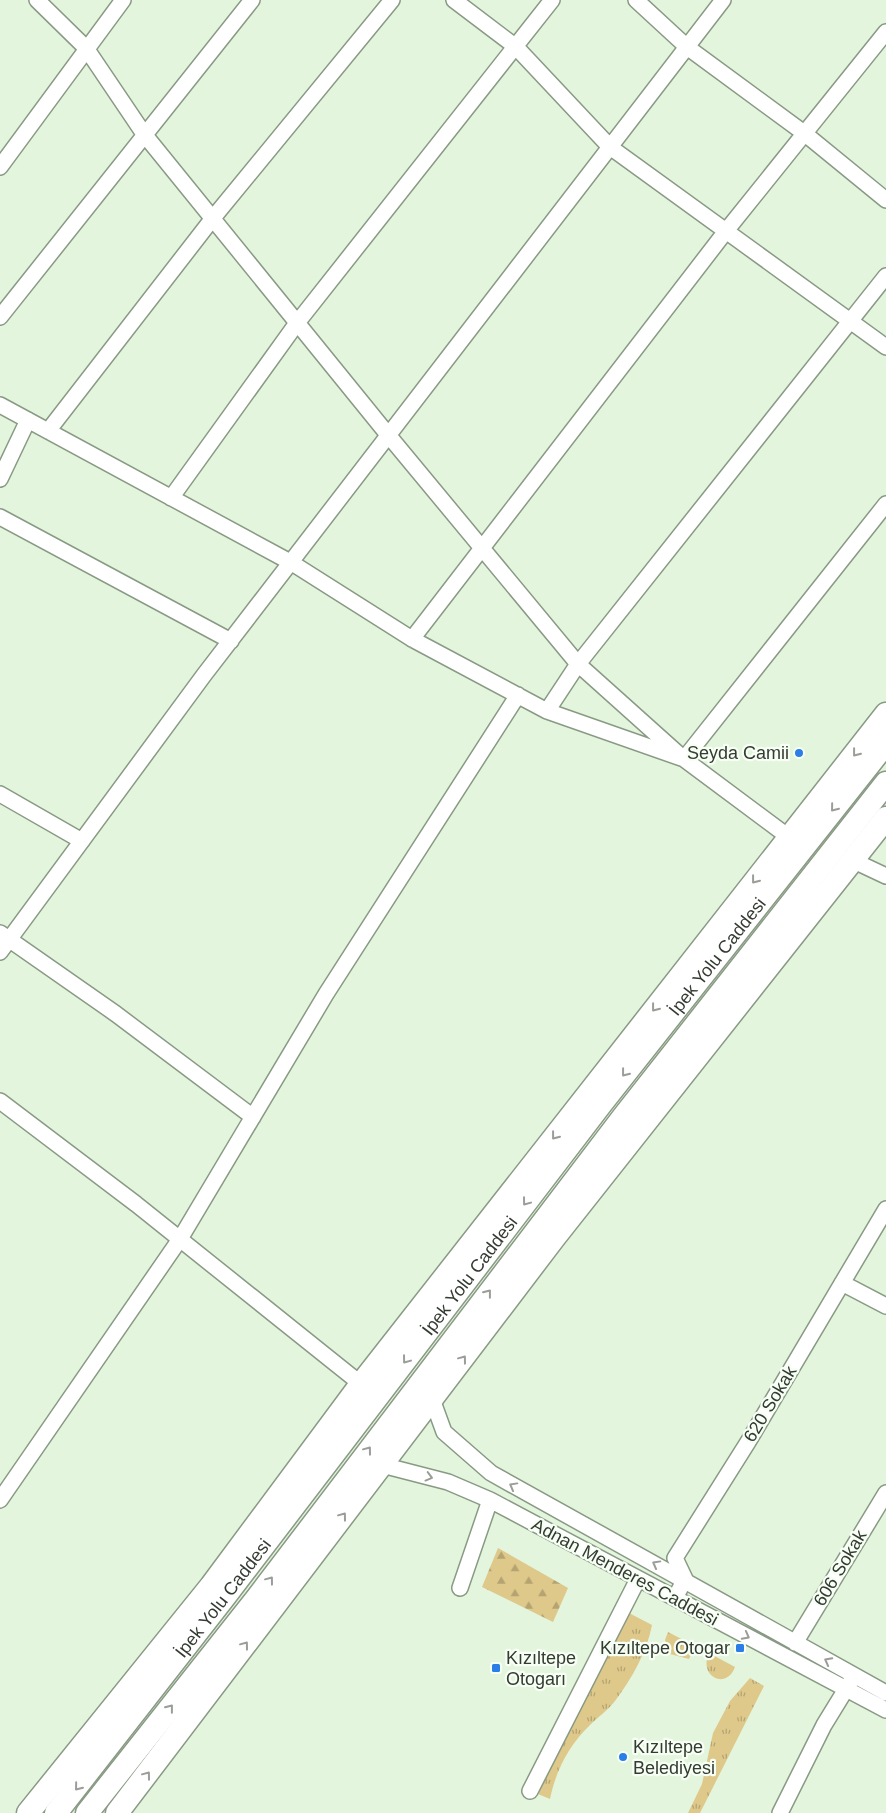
<svg xmlns="http://www.w3.org/2000/svg" width="886" height="1813" font-family="Arial,sans-serif">
	<style>
		.grass { fill: url(#grass-tufts) }
		.forest { fill: url(#forest-firs) }
		.lines { fill: none; stroke-linecap: round; stroke-linejoin: round }
		.minor-casing { stroke: #899a84; stroke-width: 18 }
		.highway-casing { stroke: #899a84; stroke-width: 25 }
		.minor { stroke: #fff; stroke-width: 15 }
		.highway { stroke: #fff; stroke-width: 22 }
		.oneway { stroke: #9a9d98 }
		.poi-dot { fill: #2b7de8; stroke: #f7fff5; stroke-width: 2 }
		.labels { text-anchor: middle; stroke-width: 4.5; stroke-linejoin: round; paint-order: stroke }
		.poi-label { font-size: 18px; fill: #343b32; stroke: #f7fff5; text-anchor: end }
		.street-label { font-size: 18px; fill: #343b32; stroke: #f7fff5 }
	</style>
	<defs>
		<pattern id="grass-tufts" width="24" height="20" patternUnits="userSpaceOnUse" patternTransform="scale(1.25)"><rect width="24" height="20" fill="#dec88a"/><path d="M3 7l-1-3M5 7V3M7 7l1-3M15 17l-1-3M17 17v-4M19 17l1-3" fill="none" stroke="#b5a471"/></pattern>
		<pattern id="forest-firs" width="22" height="20" patternUnits="userSpaceOnUse" patternTransform="scale(1.25)"><rect width="22" height="20" fill="#dec88a"/><path d="M5 1l3.5 6h-7zM16 11l3.5 6h-7z" fill="#b5a471"/></pattern>
	</defs>
	<rect width="100%" height="100%" fill="#e3f5dd"/>
	<path class="grass" d="M 629,1613 L 652,1625 C 647,1652 632,1678 615,1701 C 608,1710 598,1717 590,1725 C 569,1745 556,1770 550,1799 L 538,1794 Z
		M 668,1632 L 695,1646 L 689,1659 L 670,1654 L 665,1640 Z
		M 709,1653 L 735,1667 C 726,1691 698,1676 709,1653 Z
		M 750,1678 L 764,1686 L 700,1813 L 688,1813 L 702,1784 L 713,1733 L 730,1701 Z"/>
	<path class="forest" d="M 498,1548 L 568,1588 L 553,1622 L 482,1587 Z"/>
	<g class="lines">
		<defs>
			<path id="minor" d="M 37,0 L 86,48 L 144,134 L 389,436 L 578,664 L 684,759 L 886,504
				M 454,0 L 516,47 L 610,147 L 886,347
				M 636,0 L 687,47 L 804,133 L 886,200
				M 0,167 L 123,0
				M 0,317 L 252,0
				M 0,405 L 292,563 L 412,639 L 547,711 L 684,759 L 790,838
				M 48,431 L 213,218 L 392,0
				M 0,479 L 28,420
				M 171,498 L 297,323 L 552,0
				M 0,517 L 231,641
				M 412,639 L 726,231 L 886,32
				M 547,711 L 578,664 L 886,276
				M 0,794 L 82,841
				M 852,860 L 886,876
				M 0,933 L 116,1014 L 253,1117
				M 0,952 L 204,675 L 723,0
				M 0,1101 L 136,1204 L 361,1384
				M 842,1283 L 886,1306
				M 432,1399 L 444,1432 L 491,1473 L 886,1693
				M 382,1465 L 448,1482 L 490,1500 L 886,1710
				M 0,1500 L 180,1239 L 326,994 L 518,695
				M 460,1588 L 490,1500
				M 675,1598 L 685,1579 L 675,1558 L 748,1442 L 886,1209
				M 795,1643 L 886,1493
				M 530,1791 L 638,1579
				M 780,1813 L 824,1725 L 851,1681"/>
			<g id="highway">
				<path d="M 28,1813 L 211,1586 L 361,1384 L 886,714"/>
				<path id="s1" d="M 56,1813 L 226,1595 L 601,1104 L 886,743"/>
				<path d="M 87,1813 L 257,1598 L 624,1116 L 886,783"/>
				<path d="M 117,1813 L 554,1238 L 886,818"/>
			</g>
		</defs>
		<use href="#minor" class="minor-casing"/>
		<use href="#highway" class="highway-casing"/>
		<use href="#minor" class="minor"/>
		<use href="#highway" class="highway"/>
	</g>
	<defs><path id="oneway-chevron" d="M-2-3.5L2.5 0L-2 3.5" fill="none" stroke-width="1.6" stroke-linecap="round" stroke-linejoin="round" transform="scale(1.25)"/></defs>
	<g class="oneway">
		<use href="#oneway-chevron" transform="translate(856 753) rotate(128)"/>
		<use href="#oneway-chevron" transform="translate(834 808) rotate(129)"/>
		<use href="#oneway-chevron" transform="translate(755 880) rotate(128)"/>
		<use href="#oneway-chevron" transform="translate(655 1008) rotate(128)"/>
		<use href="#oneway-chevron" transform="translate(625 1073) rotate(128)"/>
		<use href="#oneway-chevron" transform="translate(555 1136) rotate(128)"/>
		<use href="#oneway-chevron" transform="translate(526 1202) rotate(127)"/>
		<use href="#oneway-chevron" transform="translate(488 1293) rotate(-52)"/>
		<use href="#oneway-chevron" transform="translate(463 1359) rotate(-53)"/>
		<use href="#oneway-chevron" transform="translate(406 1360) rotate(127)"/>
		<use href="#oneway-chevron" transform="translate(368 1450) rotate(-53)"/>
		<use href="#oneway-chevron" transform="translate(429 1477) rotate(15)"/>
		<use href="#oneway-chevron" transform="translate(513 1486) rotate(-151)"/>
		<use href="#oneway-chevron" transform="translate(343 1516) rotate(-53)"/>
		<use href="#oneway-chevron" transform="translate(656 1564) rotate(-151)"/>
		<use href="#oneway-chevron" transform="translate(270 1580) rotate(-53)"/>
		<use href="#oneway-chevron" transform="translate(746 1636) rotate(28)"/>
		<use href="#oneway-chevron" transform="translate(245 1645) rotate(-53)"/>
		<use href="#oneway-chevron" transform="translate(828 1661) rotate(-152)"/>
		<use href="#oneway-chevron" transform="translate(170 1708) rotate(-52)"/>
		<use href="#oneway-chevron" transform="translate(147 1775) rotate(-53)"/>
		<use href="#oneway-chevron" transform="translate(78 1787) rotate(129)"/>
	</g>
	<g class="poi-dot">
		<circle cx="799" cy="753" r="5"/>
		<rect x="735" y="1643" width="10" height="10" rx="2.5"/>
		<rect x="491" y="1663" width="10" height="10" rx="2.5"/>
		<circle cx="623" cy="1757" r="5"/>
	</g>
	<g class="labels">
		<g class="poi-label">
			<text x="789" y="759">Seyda Camii</text>
			<text x="730" y="1654">Kızıltepe Otogar</text>
			<text x="506" y="1664" text-anchor="start">Kızıltepe<tspan x="506" dy="21">Otogarı</tspan></text>
			<text x="633" y="1753" text-anchor="start">Kızıltepe<tspan x="633" dy="21">Belediyesi</tspan></text>
		</g>
		<g class="street-label">
			<text dy="6" stroke="none"><textPath href="#s1" startOffset="1082">İpek Yolu Caddesi</textPath></text>
			<text dy="6" stroke="none"><textPath href="#s1" startOffset="678">İpek Yolu Caddesi</textPath></text>
			<text transform="translate(770 1404) rotate(-59)" y="6">620 Sokak</text>
			<text transform="translate(840 1568) rotate(-59)" y="6">606 Sokak</text>
			<text transform="translate(625 1572) rotate(28)" y="6">Adnan Menderes Caddesi</text>
			<text dy="6" stroke="none"><textPath href="#s1" startOffset="272">İpek Yolu Caddesi</textPath></text>
		</g>
	</g>
</svg>
